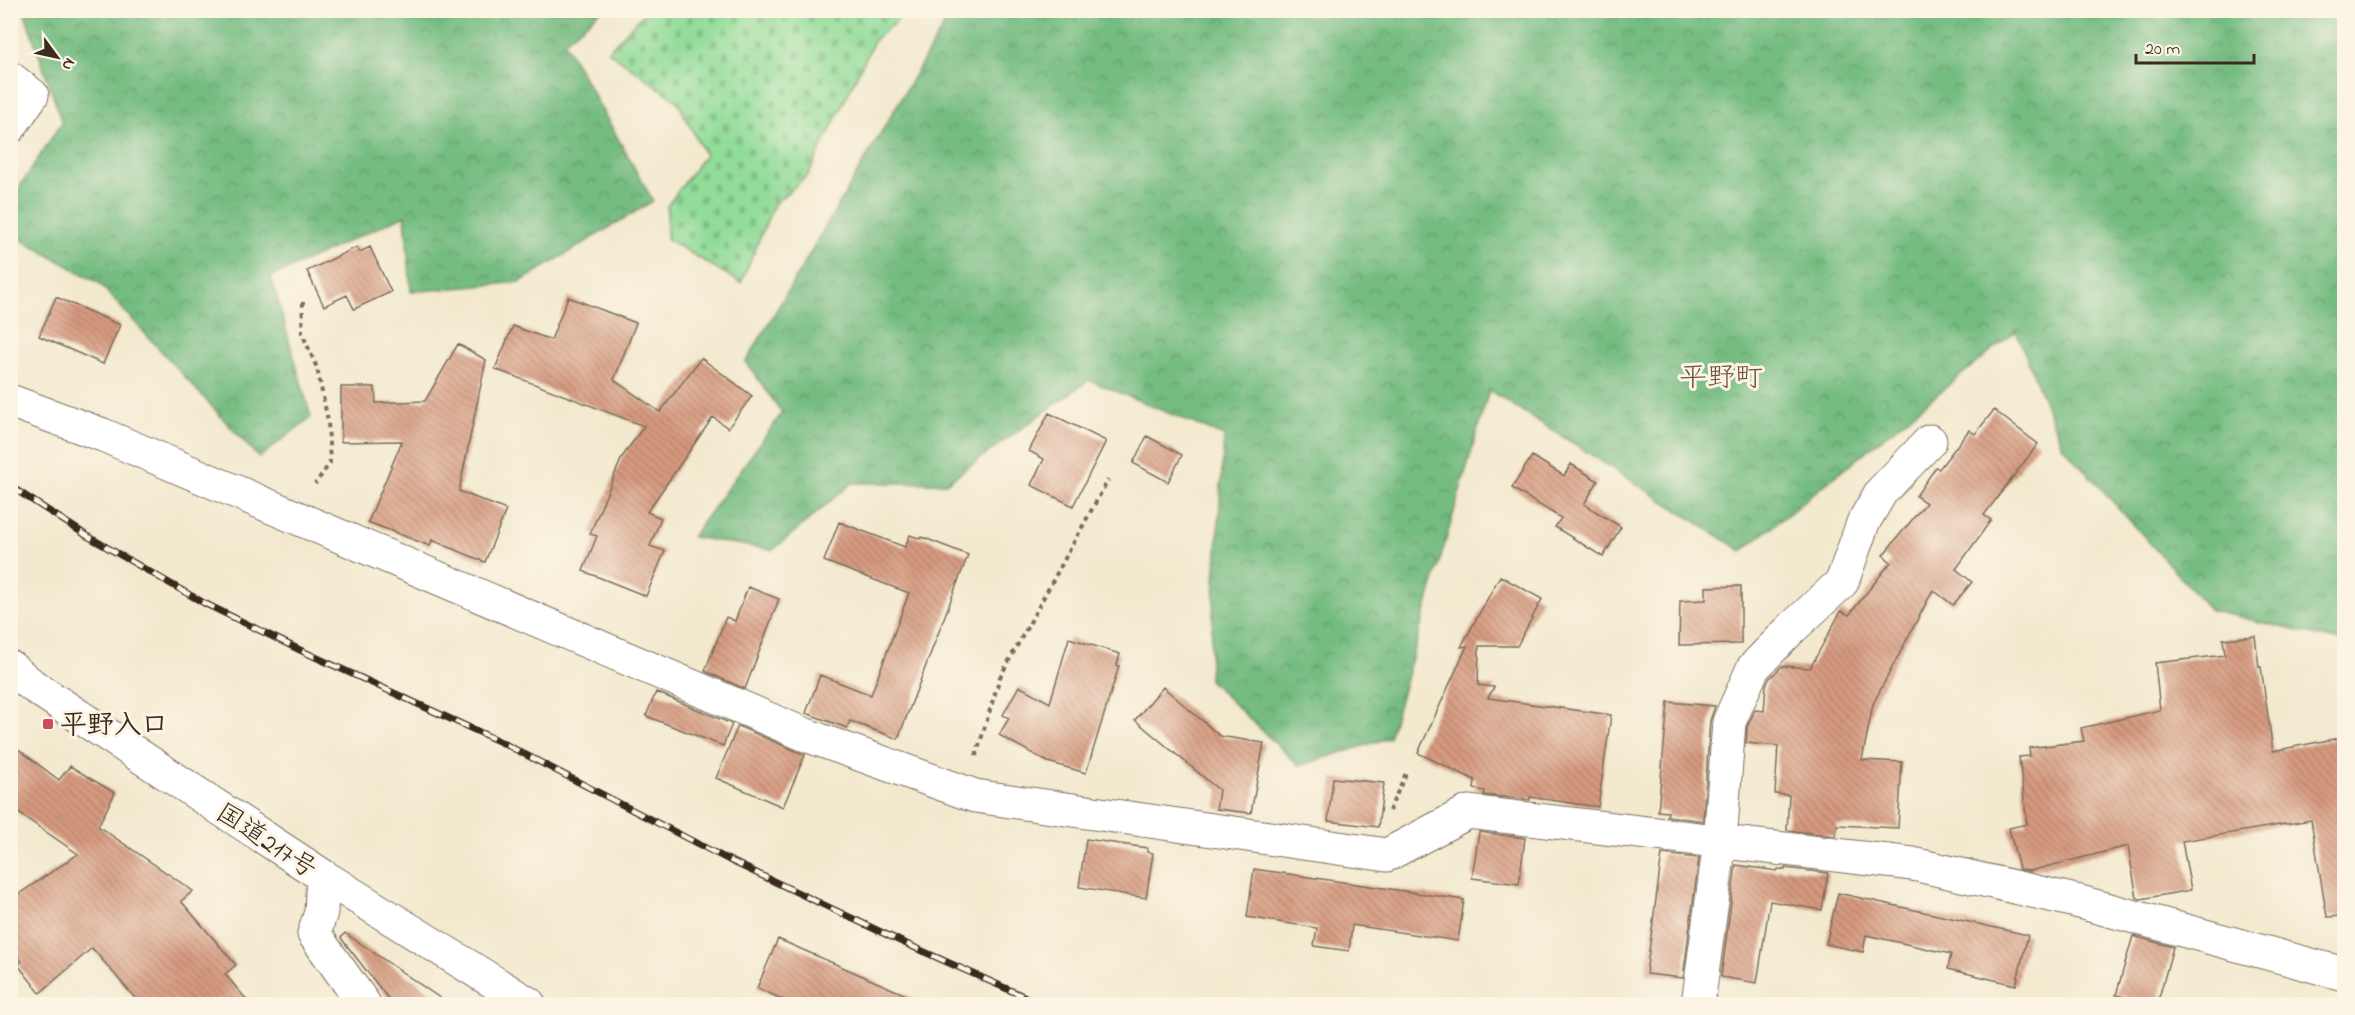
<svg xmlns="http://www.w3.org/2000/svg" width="2355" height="1015" font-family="'Indie Flower','Klee One',sans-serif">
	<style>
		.forest { fill: url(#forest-crowns); stroke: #587350; stroke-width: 1.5 }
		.cemetery { fill: url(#cemetery-stones); stroke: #66835c; stroke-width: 1.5 }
		.building { fill: url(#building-back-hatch) }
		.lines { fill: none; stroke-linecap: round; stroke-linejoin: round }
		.minor-casing { stroke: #7b6d5c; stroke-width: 35 }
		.highway-casing { stroke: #7b6d5c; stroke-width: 35 }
		.path { stroke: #7b6d5c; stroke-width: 4; stroke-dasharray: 4.5 4.5; stroke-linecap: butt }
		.minor { stroke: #fff; stroke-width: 33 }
		.highway { stroke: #fff; stroke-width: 33 }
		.rail-casing { stroke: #3b2a1e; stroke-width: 7 }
		.rail { stroke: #fcf5e5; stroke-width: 4.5; stroke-dasharray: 14; stroke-linecap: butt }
		.poi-dot { fill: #d1495b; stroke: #fcf5e5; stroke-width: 2 }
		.labels { text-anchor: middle; stroke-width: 6; stroke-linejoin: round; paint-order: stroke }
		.poi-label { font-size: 27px; font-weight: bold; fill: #3b2a1e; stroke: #fcf5e5; text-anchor: start }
		.street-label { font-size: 27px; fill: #3b2a1e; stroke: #fcf5e5 }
		.neighbourhood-label { font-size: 28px; fill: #715140; stroke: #fcf5e5 }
	</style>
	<defs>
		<pattern id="forest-crowns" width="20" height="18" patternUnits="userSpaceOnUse" patternTransform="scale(1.5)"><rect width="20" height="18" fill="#74bc81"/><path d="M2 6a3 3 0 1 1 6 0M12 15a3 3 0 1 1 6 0" fill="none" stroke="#609969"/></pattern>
		<pattern id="cemetery-stones" width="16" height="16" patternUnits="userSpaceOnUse" patternTransform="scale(1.5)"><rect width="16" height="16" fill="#91dc99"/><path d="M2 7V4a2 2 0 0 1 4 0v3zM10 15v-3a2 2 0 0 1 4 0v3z" fill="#7ebd83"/></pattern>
		<pattern id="building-back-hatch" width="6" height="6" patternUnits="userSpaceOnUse" patternTransform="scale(1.5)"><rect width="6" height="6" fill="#d69a7f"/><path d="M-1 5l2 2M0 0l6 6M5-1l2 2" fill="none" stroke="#af7e67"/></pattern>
	</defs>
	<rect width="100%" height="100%" fill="#fcf5e5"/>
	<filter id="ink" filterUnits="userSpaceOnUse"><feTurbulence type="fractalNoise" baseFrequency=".0167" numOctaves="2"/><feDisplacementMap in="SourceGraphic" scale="12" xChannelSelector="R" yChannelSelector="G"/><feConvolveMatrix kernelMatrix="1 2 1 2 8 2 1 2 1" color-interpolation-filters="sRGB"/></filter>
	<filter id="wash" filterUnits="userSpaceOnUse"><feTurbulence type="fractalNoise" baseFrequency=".008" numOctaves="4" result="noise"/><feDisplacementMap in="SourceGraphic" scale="24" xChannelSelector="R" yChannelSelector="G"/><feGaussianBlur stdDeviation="1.35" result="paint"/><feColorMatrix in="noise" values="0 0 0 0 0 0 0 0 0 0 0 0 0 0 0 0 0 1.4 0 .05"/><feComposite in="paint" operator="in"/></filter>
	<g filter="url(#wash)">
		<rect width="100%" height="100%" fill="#f3e9cf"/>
		<path class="forest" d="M 953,10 L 2344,11 L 2344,642 L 2210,610 L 2062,445 L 2016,331 L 1742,551 L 1489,390 L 1389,738 L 1299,766 L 1209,680 L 1224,436 L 1089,380 L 946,483 L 852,483 L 773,550 L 692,537 L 782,413 L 746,362 Z
			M 24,11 L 601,11 L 564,42 L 653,201 L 520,282 L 411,292 L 405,215 L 271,277 L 311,417 L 259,458 L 99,283 L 11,234 L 11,200 L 62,122 Z"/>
		<path class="cemetery" d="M 646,11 L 905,11 L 895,23 L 875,39 L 808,175 L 774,204 L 741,283 L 667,239 L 667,206 L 705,155 L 677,101 L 608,51 Z"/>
		<g id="blocks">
			<path class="building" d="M 357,247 L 360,252 L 370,247 L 391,292 L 354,309 L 347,295 L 324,306 L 307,271 Z
				M 56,297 L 120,325 L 103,364 L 39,336 Z
				M 568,297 L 636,323 L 614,380 L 660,412 L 701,358 L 752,396 L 728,428 L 713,417 L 647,512 L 661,518 L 650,546 L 665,551 L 646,596 L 583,571 L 597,536 L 590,534 L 622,457 L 644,426 L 495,369 L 513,326 L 551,340 Z
				M 458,344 L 486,360 L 459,491 L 506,510 L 485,562 L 432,540 L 430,546 L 368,522 L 402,441 L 341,442 L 341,387 L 375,387 L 376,403 L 425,401 Z
				M 1994,410 L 2038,444 L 1984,515 L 1991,520 L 1956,569 L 1972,582 L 1953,605 L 1933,590 L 1873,704 L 1862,760 L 1902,762 L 1898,828 L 1837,825 L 1835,836 L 1787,830 L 1789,795 L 1775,794 L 1778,746 L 1746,743 L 1747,727 L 1755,710 L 1764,711 L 1766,685 L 1769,679 L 1782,666 L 1810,668 L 1841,611 L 1849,615 L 1891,562 L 1883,555 L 1926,503 L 1916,496 L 1936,467 L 1939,469 L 1969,430 L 1975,434 Z
				M 1049,413 L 1106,441 L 1073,506 L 1031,485 L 1044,459 L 1029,451 Z
				M 1147,436 L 1182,455 L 1168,482 L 1133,463 Z
				M 1532,456 L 1564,476 L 1571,464 L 1598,481 L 1584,504 L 1621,527 L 1603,557 L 1555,527 L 1561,518 L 1512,488 Z
				M 839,522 L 905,547 L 910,535 L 921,539 L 922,537 L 968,555 L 898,739 L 850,721 L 847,728 L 806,713 L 820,675 L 871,695 L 909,593 L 824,561 Z
				M 1500,576 L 1542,599 L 1517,646 L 1479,646 L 1478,685 L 1494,687 L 1488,698 L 1611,715 L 1598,807 L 1530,797 L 1530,800 L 1484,795 L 1485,791 L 1474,789 L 1475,780 L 1418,753 L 1467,646 L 1461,647 Z
				M 1741,586 L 1741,644 L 1679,645 L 1680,601 L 1706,600 L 1706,587 Z
				M 748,587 L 779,599 L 745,689 L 705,671 L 726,617 L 735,621 Z
				M 2255,636 L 2259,667 L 2261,667 L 2273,751 L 2344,737 L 2344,916 L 2327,917 L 2311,820 L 2182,841 L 2191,890 L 2141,899 L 2137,898 L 2128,846 L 2030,871 L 2019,869 L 2009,828 L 2027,824 L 2019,757 L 2030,756 L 2029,748 L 2084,741 L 2081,728 L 2160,710 L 2155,663 L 2225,655 L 2223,639 Z
				M 1069,638 L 1120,654 L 1117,665 L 1119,666 L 1086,773 L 1048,762 L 999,735 L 1009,718 L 1003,715 L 1019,686 L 1050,703 Z
				M 1163,687 L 1220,736 L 1264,743 L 1251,813 L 1216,809 L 1219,790 L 1135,720 Z
				M 656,692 L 732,724 L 723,746 L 646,716 Z
				M 1668,702 L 1715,706 L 1710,721 L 1703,821 L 1667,816 L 1668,812 L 1658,811 Z
				M 738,726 L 805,755 L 783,807 L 716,778 Z
				M 10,743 L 59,780 L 70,766 L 115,793 L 98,826 L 193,891 L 181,901 L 236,965 L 225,974 L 251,1005 L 141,1005 L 92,948 L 40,993 L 18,965 L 22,961 L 10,948 L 10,900 L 78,854 L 10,807 Z
				M 1333,778 L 1384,783 L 1378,827 L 1328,821 Z
				M 1479,832 L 1525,838 L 1519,884 L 1472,878 Z
				M 1086,839 L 1147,848 L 1147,852 L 1153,853 L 1146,898 L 1079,887 Z
				M 1662,854 L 1699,858 L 1683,978 L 1646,974 Z
				M 1736,865 L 1777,871 L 1778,869 L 1785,870 L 1785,868 L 1828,873 L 1822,910 L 1770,901 L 1757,983 L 1721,977 Z
				M 1254,869 L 1464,900 L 1458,941 L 1352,925 L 1349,951 L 1314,946 L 1317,928 L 1247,917 Z
				M 1838,893 L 2028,935 L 2016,985 L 1948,969 L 1951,954 L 1866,935 L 1863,952 L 1826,944 Z
				M 345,933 L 450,1005 L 393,1005 L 341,938 Z
				M 2133,936 L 2173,947 L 2157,1005 L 2116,995 Z
				M 778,939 L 929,1005 L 795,1005 L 757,988 Z"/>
		</g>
	</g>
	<g filter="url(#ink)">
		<use href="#blocks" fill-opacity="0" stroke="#7b6d5c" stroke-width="1.5"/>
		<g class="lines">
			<defs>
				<path id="minor" d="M 10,78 L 32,95 L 10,127
					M 10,401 L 103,435 L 806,735 L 975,796 L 1387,855 L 1468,812 L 1913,864 L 2076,901 L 2344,974
					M 323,876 L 321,912 L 314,934 L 364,1004
					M 1698,1004 L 1720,842 L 1729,722 L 1753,668 L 1791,629 L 1842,582 L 1863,523 L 1881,492 L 1930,441"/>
				<path id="highway" d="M 10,667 L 33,686 L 323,876 L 529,1004"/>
			</defs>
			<use href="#minor" class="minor-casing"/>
			<use href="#highway" class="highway-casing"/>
			<path class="path" d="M 303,302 L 302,333 L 317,368 L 328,421 L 330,463 L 315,484
				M 976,756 L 1000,677 L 1108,480
				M 1389,811 L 1407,771"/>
			<use href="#minor" class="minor"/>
			<use href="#highway" class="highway"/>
			<defs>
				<path id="rail" d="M 10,486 L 89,537 L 204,603 L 300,650 L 503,743 L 729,860 L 900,941 L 1041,1004"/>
			</defs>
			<use href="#rail" class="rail-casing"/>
			<use href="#rail" class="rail"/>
		</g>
	</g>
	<rect class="poi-dot" x="42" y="718" width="12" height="12" rx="3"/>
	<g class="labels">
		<g class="poi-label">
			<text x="60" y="733">平野入口</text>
		</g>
		<g class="street-label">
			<text transform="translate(267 840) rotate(33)" y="9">国道217号</text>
		</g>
		<g class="neighbourhood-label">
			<text x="1721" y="386">平野町</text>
		</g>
	</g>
	<rect width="2355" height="1015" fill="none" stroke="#fcf5e5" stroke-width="36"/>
	<g transform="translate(57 57) rotate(123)" stroke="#fcf5e5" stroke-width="4.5" paint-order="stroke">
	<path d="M0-4.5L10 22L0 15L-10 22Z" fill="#3b2a1e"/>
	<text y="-9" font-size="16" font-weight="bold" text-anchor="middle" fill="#3b2a1e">N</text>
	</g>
	<path d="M2136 54v9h118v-9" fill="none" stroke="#3b2a1e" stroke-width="3"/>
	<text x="2145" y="54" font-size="18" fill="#3b2a1e" stroke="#fcf5e5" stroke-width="4.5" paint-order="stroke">20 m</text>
</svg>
